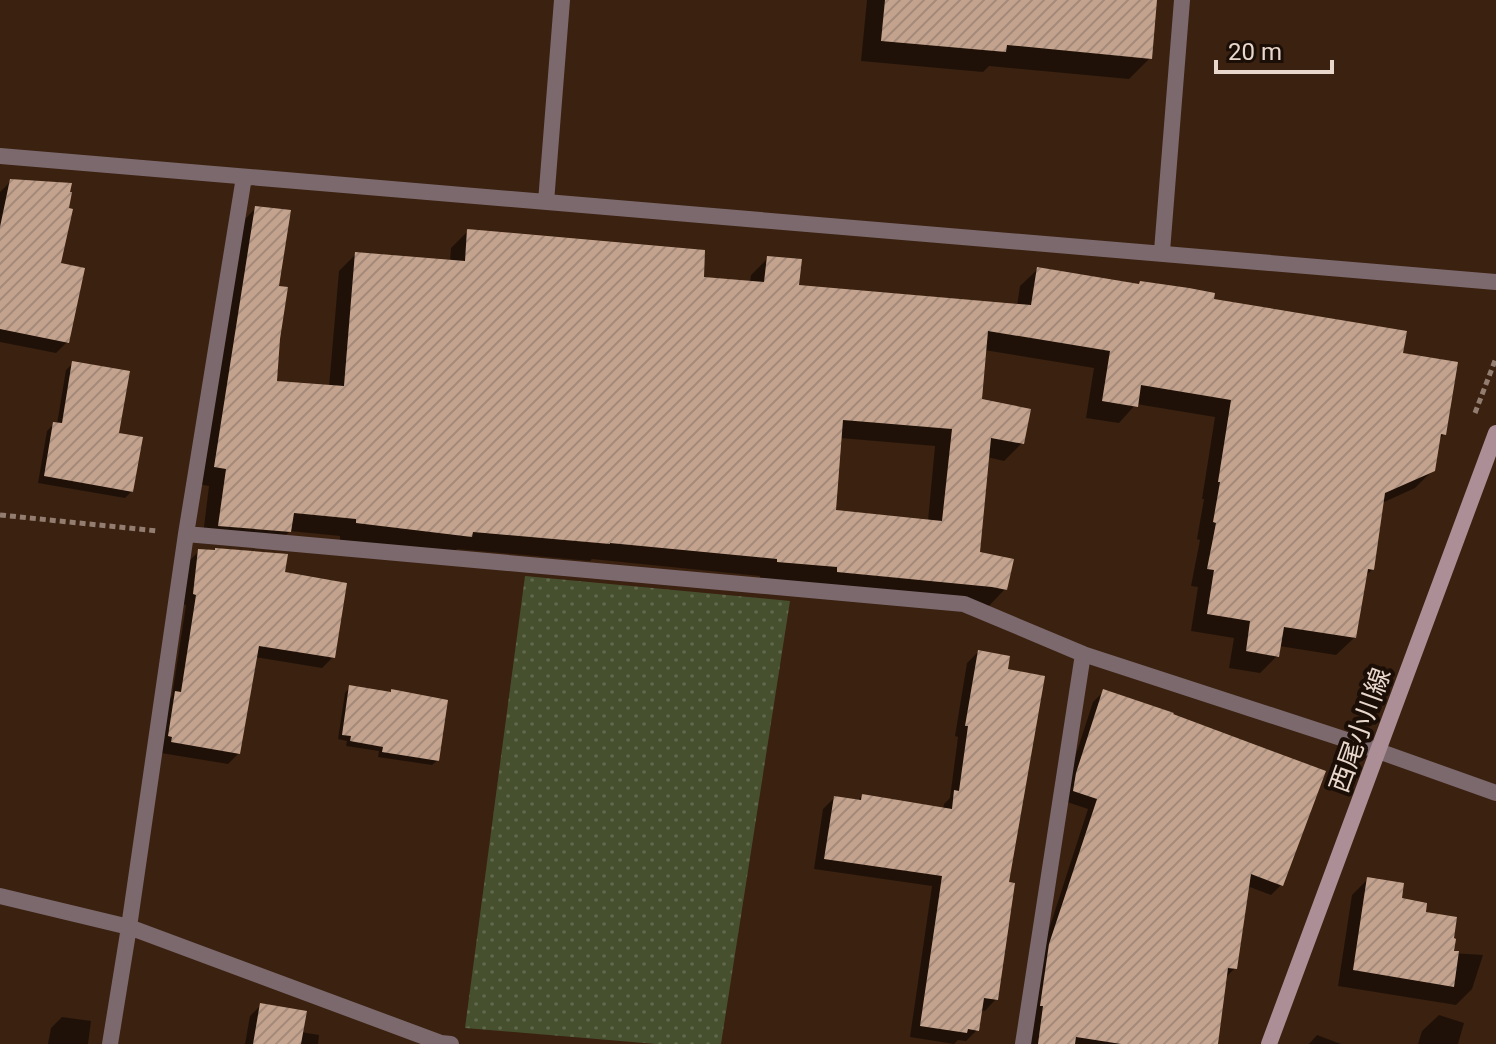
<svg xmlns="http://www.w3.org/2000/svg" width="1496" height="1044" font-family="Roboto,'Noto Sans JP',sans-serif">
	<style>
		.park { fill: url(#park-dots) }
		.shadow { fill: #0007; fill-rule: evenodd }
		.building { fill: url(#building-hatch); fill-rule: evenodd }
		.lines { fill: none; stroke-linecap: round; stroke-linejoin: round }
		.path { stroke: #937d70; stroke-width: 5; stroke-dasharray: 6 4; stroke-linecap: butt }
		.minor { stroke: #7c696e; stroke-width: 16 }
		.secondary { stroke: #ab8e96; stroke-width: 16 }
		.labels { text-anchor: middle; stroke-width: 8; stroke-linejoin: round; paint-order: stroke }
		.street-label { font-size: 26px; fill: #e9d7cc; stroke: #1a0e07 }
	</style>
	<defs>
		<pattern id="park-dots" width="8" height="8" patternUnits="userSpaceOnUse" patternTransform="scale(2)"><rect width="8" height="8" fill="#46502f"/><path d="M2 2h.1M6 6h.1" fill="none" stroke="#61684c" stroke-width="1.8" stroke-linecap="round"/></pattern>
		<pattern id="building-hatch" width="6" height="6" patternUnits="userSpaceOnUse" patternTransform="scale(2)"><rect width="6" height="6" fill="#c4a38e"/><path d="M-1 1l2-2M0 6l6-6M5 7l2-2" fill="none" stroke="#a48a7a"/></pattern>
	</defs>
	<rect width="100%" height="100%" fill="#3b2110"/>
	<path class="park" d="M 525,576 L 790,601 L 721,1044 L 656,1044 L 465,1028 Z"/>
	<path class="shadow" d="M 867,0 L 1155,0 L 1150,58 L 1129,79 L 989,66 L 983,72 L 861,61 Z
		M 11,181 L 66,210 L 59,265 L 67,342 L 56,353 L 0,342 L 0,192 Z
		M 255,209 L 277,287 L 278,339 L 275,383 L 329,387 L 339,271 L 356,254 L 450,262 L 451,248 L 468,231 L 702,279 L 750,283 L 751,275 L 768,258 L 796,287 L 1017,306 L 1020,286 L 1038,269 L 1212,301 L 1401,355 L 1444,434 L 1438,441 L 1433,470 L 1415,488 L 1382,503 L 1373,569 L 1364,577 L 1354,638 L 1336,655 L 1279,646 L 1277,656 L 1260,673 L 1229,668 L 1234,638 L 1191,631 L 1198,587 L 1191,586 L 1200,540 L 1197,539 L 1204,499 L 1202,499 L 1215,417 L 1136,404 L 1119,423 L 1086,418 L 1094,368 L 984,350 L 980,401 L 1022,443 L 1004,461 L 987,457 L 978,554 L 1005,589 L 988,607 L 760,578 L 760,576 L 592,559 L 590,561 L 457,549 L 453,554 L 340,540 L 340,536 L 290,531 L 272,549 L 202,543 L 209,486 L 198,484 L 238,226 ZM 840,438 L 935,446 L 928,521 L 834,512 Z
		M 73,363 L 116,434 L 132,491 L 125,498 L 38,483 L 47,431 L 54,424 L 57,424 L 66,370 Z
		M 199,551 L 283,574 L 333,657 L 322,668 L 255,657 L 238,754 L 228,764 L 161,753 L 165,704 L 172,696 L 186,605 L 183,604 L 188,562 Z
		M 978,652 L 1007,883 L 996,999 L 985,1011 L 980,1010 L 977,1030 L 966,1041 L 958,1040 L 954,1044 L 910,1037 L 932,886 L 814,869 L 823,809 L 834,798 L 857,801 L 862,796 L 943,809 L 944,804 L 950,798 L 958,737 L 955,736 L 967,663 Z
		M 350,687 L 438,760 L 432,765 L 378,757 L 379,751 L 346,746 L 347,741 L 338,739 L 345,693 Z
		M 1104,691 L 1281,885 L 1271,895 L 1247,886 L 1235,968 L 1224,979 L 1217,1044 L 1030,1044 L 1040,957 L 1088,809 L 1064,801 L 1066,785 L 1093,702 Z
		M 1368,879 L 1424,914 L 1452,953 L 1483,955 L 1472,989 L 1456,1005 L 1338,986 L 1352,895 Z
		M 261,1005 L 301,1032 L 319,1035 L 318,1044 L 245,1044 L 250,1016 Z
		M 1439,1015 L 1464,1023 L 1458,1044 L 1418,1044 L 1422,1031 Z
		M 62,1017 L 91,1021 L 88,1044 L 48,1044 L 51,1028 Z
		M 1317,1035 L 1341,1044 L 1309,1044 Z"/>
	<path class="building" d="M 885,0 L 1157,0 L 1152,59 L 1007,45 L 1006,52 L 881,41 Z
		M 10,179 L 72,183 L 70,192 L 72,192 L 69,208 L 73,209 L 61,263 L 85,268 L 69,343 L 0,329 L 0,227 Z
		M 255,206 L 291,210 L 279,286 L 288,287 L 280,339 L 277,381 L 344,386 L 355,252 L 465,261 L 467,229 L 705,250 L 704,277 L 764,282 L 767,256 L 802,259 L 799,285 L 1031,305 L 1037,267 L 1139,284 L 1140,281 L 1189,288 L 1215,293 L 1214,299 L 1407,331 L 1403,353 L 1458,362 L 1446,435 L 1441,434 L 1435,471 L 1385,493 L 1374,570 L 1368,569 L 1356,638 L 1284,627 L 1279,657 L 1246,651 L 1250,621 L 1207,614 L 1214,570 L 1207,569 L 1216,523 L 1213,522 L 1220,482 L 1218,482 L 1231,400 L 1141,385 L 1138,407 L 1102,401 L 1110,351 L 988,331 L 982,399 L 1031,409 L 1024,444 L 991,438 L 980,552 L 1014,559 L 1007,590 L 992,587 L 837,572 L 837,567 L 777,562 L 777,559 L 610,543 L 610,544 L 473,532 L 472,537 L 356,523 L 356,519 L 294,513 L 291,532 L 218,526 L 226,469 L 214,467 ZM 843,420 L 952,429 L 942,521 L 836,510 Z
		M 72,361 L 130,371 L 119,433 L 143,437 L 133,492 L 44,476 L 53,422 L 62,423 Z
		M 215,548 L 288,554 L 285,572 L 347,583 L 335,658 L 259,646 L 240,754 L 171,742 L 172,737 L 168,736 L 175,691 L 181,692 L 196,595 L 193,594 L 198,549 L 215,550 Z
		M 978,650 L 1010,656 L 1008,669 L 1045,676 L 1009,882 L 1015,883 L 998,1000 L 984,998 L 979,1031 L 968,1029 L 967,1033 L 920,1026 L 942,876 L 824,859 L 834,796 L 861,800 L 862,794 L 952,809 L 954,790 L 959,791 L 968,726 L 965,726 Z
		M 349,685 L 391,692 L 391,689 L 448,700 L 439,761 L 382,752 L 383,747 L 350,741 L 351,736 L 342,735 Z
		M 1103,689 L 1174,713 L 1173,714 L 1326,771 L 1283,886 L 1251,874 L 1237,969 L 1228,968 L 1218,1044 L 1121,1044 L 1076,1037 L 1075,1044 L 1038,1044 L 1043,1006 L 1040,1006 L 1049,944 L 1097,799 L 1073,791 L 1076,773 Z
		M 1367,877 L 1404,883 L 1402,898 L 1427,903 L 1426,912 L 1457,917 L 1454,938 L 1456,939 L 1454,951 L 1459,951 L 1454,987 L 1353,970 Z
		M 260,1003 L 307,1011 L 301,1044 L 253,1044 Z"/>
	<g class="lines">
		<path class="path" d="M 1475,413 L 1496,358
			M 0,515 L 158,531"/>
		<path class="minor" d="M 0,156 C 499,200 998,236 1496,282
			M 546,202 L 562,0
			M 1162,251 L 1182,0
			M 186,534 L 964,604 L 1083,654
			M 0,896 L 129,927 L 441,1043 L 451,1044
			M 110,1044 L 129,927 L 186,534 L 244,177
			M 1023,1044 L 1083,654 L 1353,742 L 1496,793"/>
		<path class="secondary" d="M 1269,1044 L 1496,433"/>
	</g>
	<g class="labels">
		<g class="street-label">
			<text transform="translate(1360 730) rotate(-70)" y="9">西尾小川線</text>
		</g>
	</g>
	<path d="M1216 60v12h116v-12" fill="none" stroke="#e9d7cc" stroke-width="4"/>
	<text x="1228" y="60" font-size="24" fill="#e9d7cc" stroke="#1a0e07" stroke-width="6" paint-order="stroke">20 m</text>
</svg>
